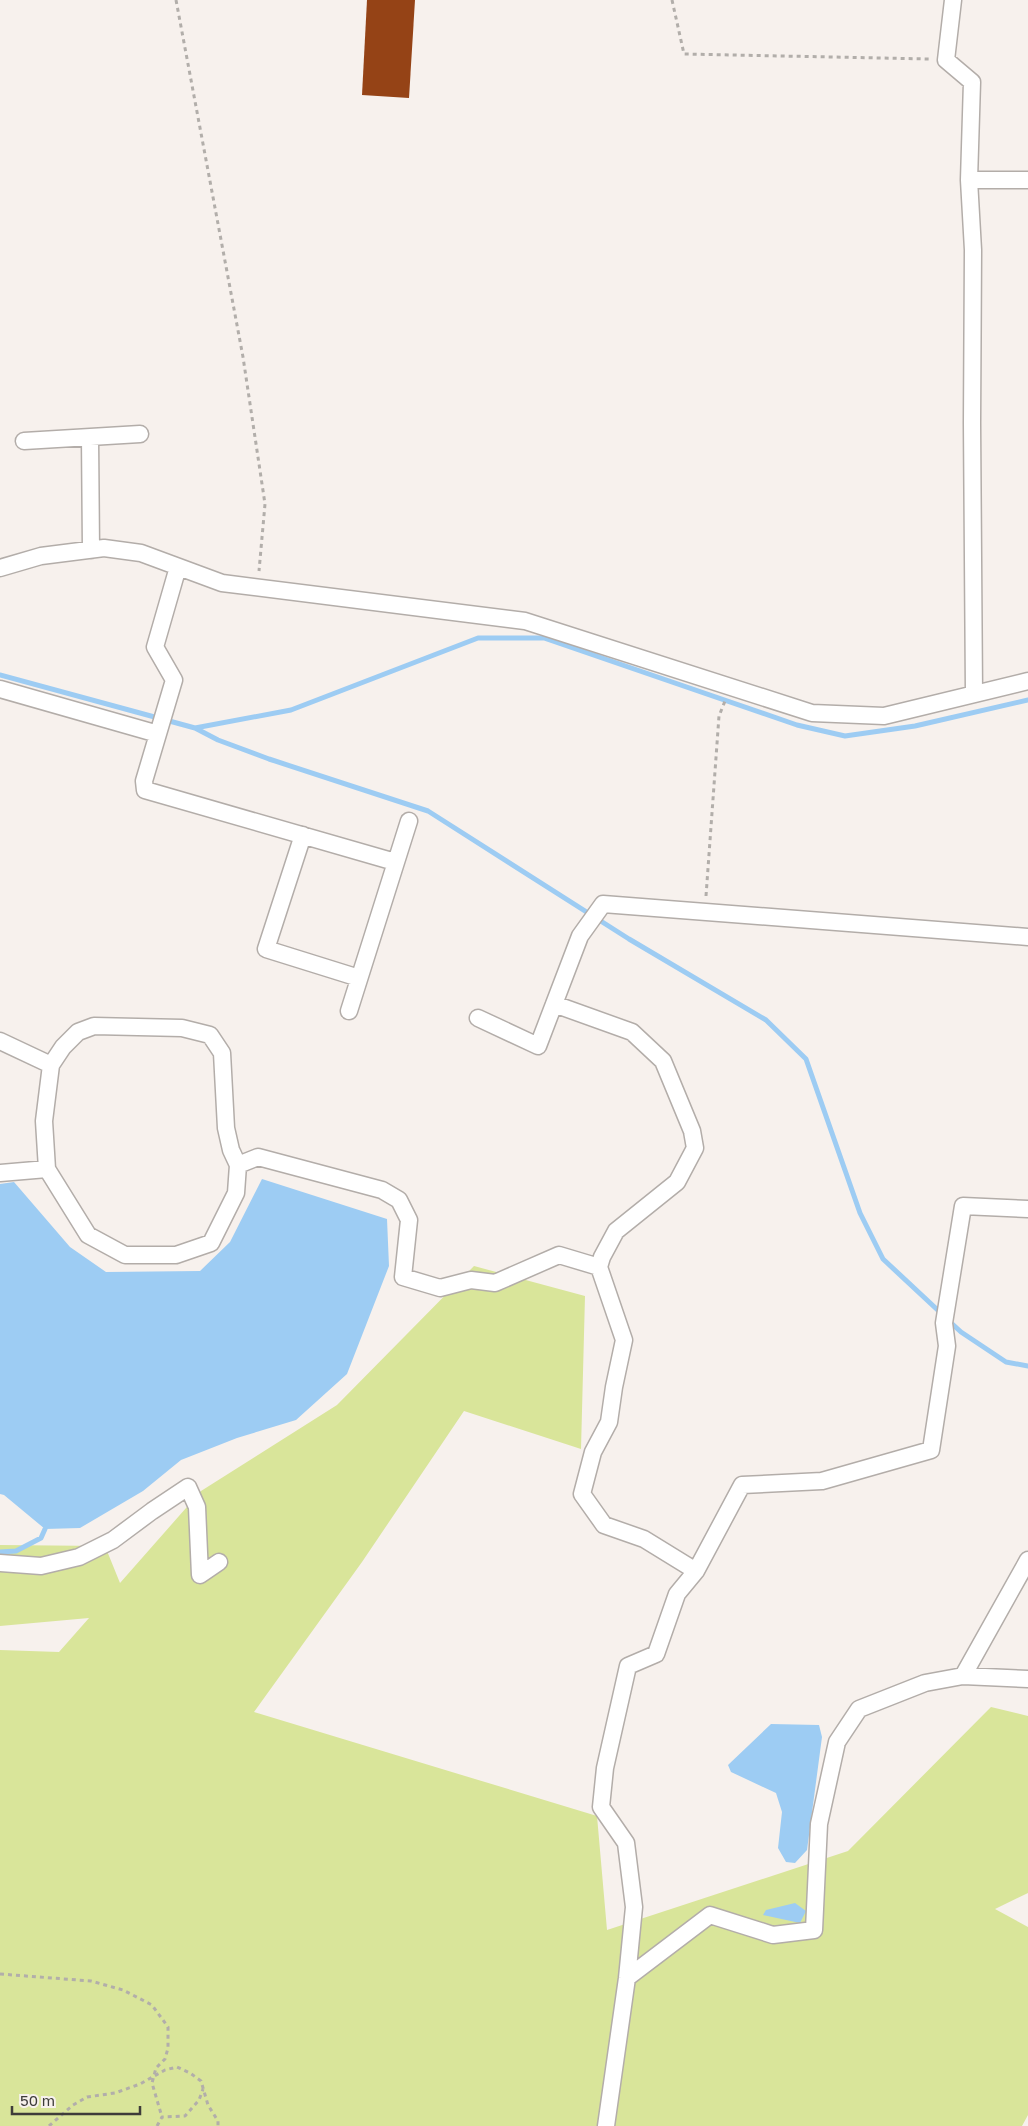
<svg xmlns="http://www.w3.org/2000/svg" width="1028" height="2126" font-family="'Golos Text',sans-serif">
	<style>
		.green { fill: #d9e59a }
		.water { fill: #9dccf3 }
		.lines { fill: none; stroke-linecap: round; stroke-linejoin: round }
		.stream { stroke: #9dccf3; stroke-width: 5 }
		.building { fill: #954316 }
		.street-casing { stroke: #b3ada9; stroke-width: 19 }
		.path { stroke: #b2aeaa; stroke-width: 3; stroke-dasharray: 4 4; stroke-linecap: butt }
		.street { stroke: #fff; stroke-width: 16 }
	</style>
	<rect width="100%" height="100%" fill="#f7f1ed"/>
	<path class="green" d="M 474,1266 L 585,1296 L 581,1449 L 464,1411 L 362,1562 L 254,1712 L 597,1816 L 607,1930 L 848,1851 L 991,1707 L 1028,1716 L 1028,1893 L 995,1909 L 1028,1927 L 1028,2115 L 1022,2126 L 0,2126 L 0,1650 L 59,1652 L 89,1618 L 0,1626 L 0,1545 L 105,1546 L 120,1583 L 201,1491 L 337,1405 Z"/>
	<path class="water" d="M 262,1179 L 387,1219 L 389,1266 L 347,1374 L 296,1420 L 237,1438 L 181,1460 L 143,1491 L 80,1528 L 45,1529 L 4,1495 L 0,1494 L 0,1184 L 14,1182 L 70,1247 L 106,1272 L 200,1271 L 230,1242 Z
		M 771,1724 L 819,1725 L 822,1737 L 807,1850 L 795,1863 L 786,1862 L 778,1848 L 782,1812 L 776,1793 L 731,1772 L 728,1765 Z
		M 795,1903 L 806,1911 L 800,1923 L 763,1915 L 766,1910 Z"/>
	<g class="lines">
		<path class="stream" d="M 0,675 L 195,728 L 218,740 L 269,759 L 428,811 L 629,939 L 766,1020 L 806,1059 L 860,1213 L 883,1259 L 943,1315
			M 195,728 L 291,710 L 478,638 L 544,638 L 797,725 L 845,736 L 915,726 L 1028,700
			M 949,1321 L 961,1332 L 1006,1362 L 1028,1366
			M 0,1552 L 16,1551 L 41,1538 L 45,1529"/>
	</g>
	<path class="building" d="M 367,0 L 415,0 L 409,98 L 362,95 Z"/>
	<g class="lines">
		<defs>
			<path id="street" d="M 953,0 L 946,60 L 972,82 L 969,180 L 973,250 L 972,423 L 974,693
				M 969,180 L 1028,180
				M 90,437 L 91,550
				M 24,441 L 140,434
				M 178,567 L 155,647 L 174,680 L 144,781 L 145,790 L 395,862
				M 0,568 L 41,556 L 104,548 L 141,553 L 222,583 L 525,621 L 812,713 L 884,716 L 1028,681
				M 0,689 L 158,734
				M 303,835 L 266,949 L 359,978
				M 554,1004 L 632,1032 L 663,1061 L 692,1131 L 695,1148 L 677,1182 L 616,1231 L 602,1257 L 599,1267
				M 349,1011 L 409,821
				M 478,1018 L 538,1046 L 580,936 L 603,904 L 1028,937
				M 0,1041 L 51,1065 L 44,1121 L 47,1169 L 88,1235 L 125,1255 L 176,1255 L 211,1243 L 236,1193 L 238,1165 L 258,1157 L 382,1190 L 399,1200 L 409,1220 L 403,1277 L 440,1288 L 471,1280 L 495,1283 L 559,1255 L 599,1267 L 624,1340 L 614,1387 L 609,1422 L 593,1452 L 582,1494 L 604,1525 L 644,1539 L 696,1571 L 677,1594 L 656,1654 L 628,1666 L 605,1768 L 601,1807 L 626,1843 L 634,1907 L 627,1978 L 606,2126
				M 51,1065 L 63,1047 L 78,1032 L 94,1026 L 182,1028 L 210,1035 L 222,1053 L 226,1128 L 231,1150 L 238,1165
				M 0,1173 L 47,1169
				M 0,1563 L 41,1566 L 79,1557 L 113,1540 L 152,1511 L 188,1487 L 197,1507 L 200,1575 L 219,1562
				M 696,1571 L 742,1485 L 822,1481 L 931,1450 L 947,1346 L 944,1323 L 963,1206 L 1028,1209
				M 963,1676 L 1028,1560
				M 627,1978 L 710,1915 L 773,1935 L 814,1930 L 819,1824 L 837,1742 L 859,1709 L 925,1683 L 963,1676 L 1028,1679"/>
		</defs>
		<use href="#street" class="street-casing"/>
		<path class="path" d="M 176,0 L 243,357 L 265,504 L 259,571
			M 672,0 L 684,54 L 930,59
			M 706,896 L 719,716 L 725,701
			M 0,1974 L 91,1981 L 123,1990 L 152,2005 L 168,2027 L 168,2048 L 165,2059 L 156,2068 L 152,2083 L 162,2117
			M 49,2126 L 73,2105 L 87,2097 L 115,2093 L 140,2084 L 165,2070 L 177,2067 L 190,2073 L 201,2081 L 208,2105 L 218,2121 L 218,2126
			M 157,2126 L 162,2117 L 185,2116 L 199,2100 L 203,2089"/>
		<use href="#street" class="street"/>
	</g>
	<path d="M12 2106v8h128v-8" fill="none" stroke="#3e3c3a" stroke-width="2.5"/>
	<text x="20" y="2106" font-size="15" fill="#3e3c3a" stroke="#f7f1ed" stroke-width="4" paint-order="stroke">50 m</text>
</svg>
